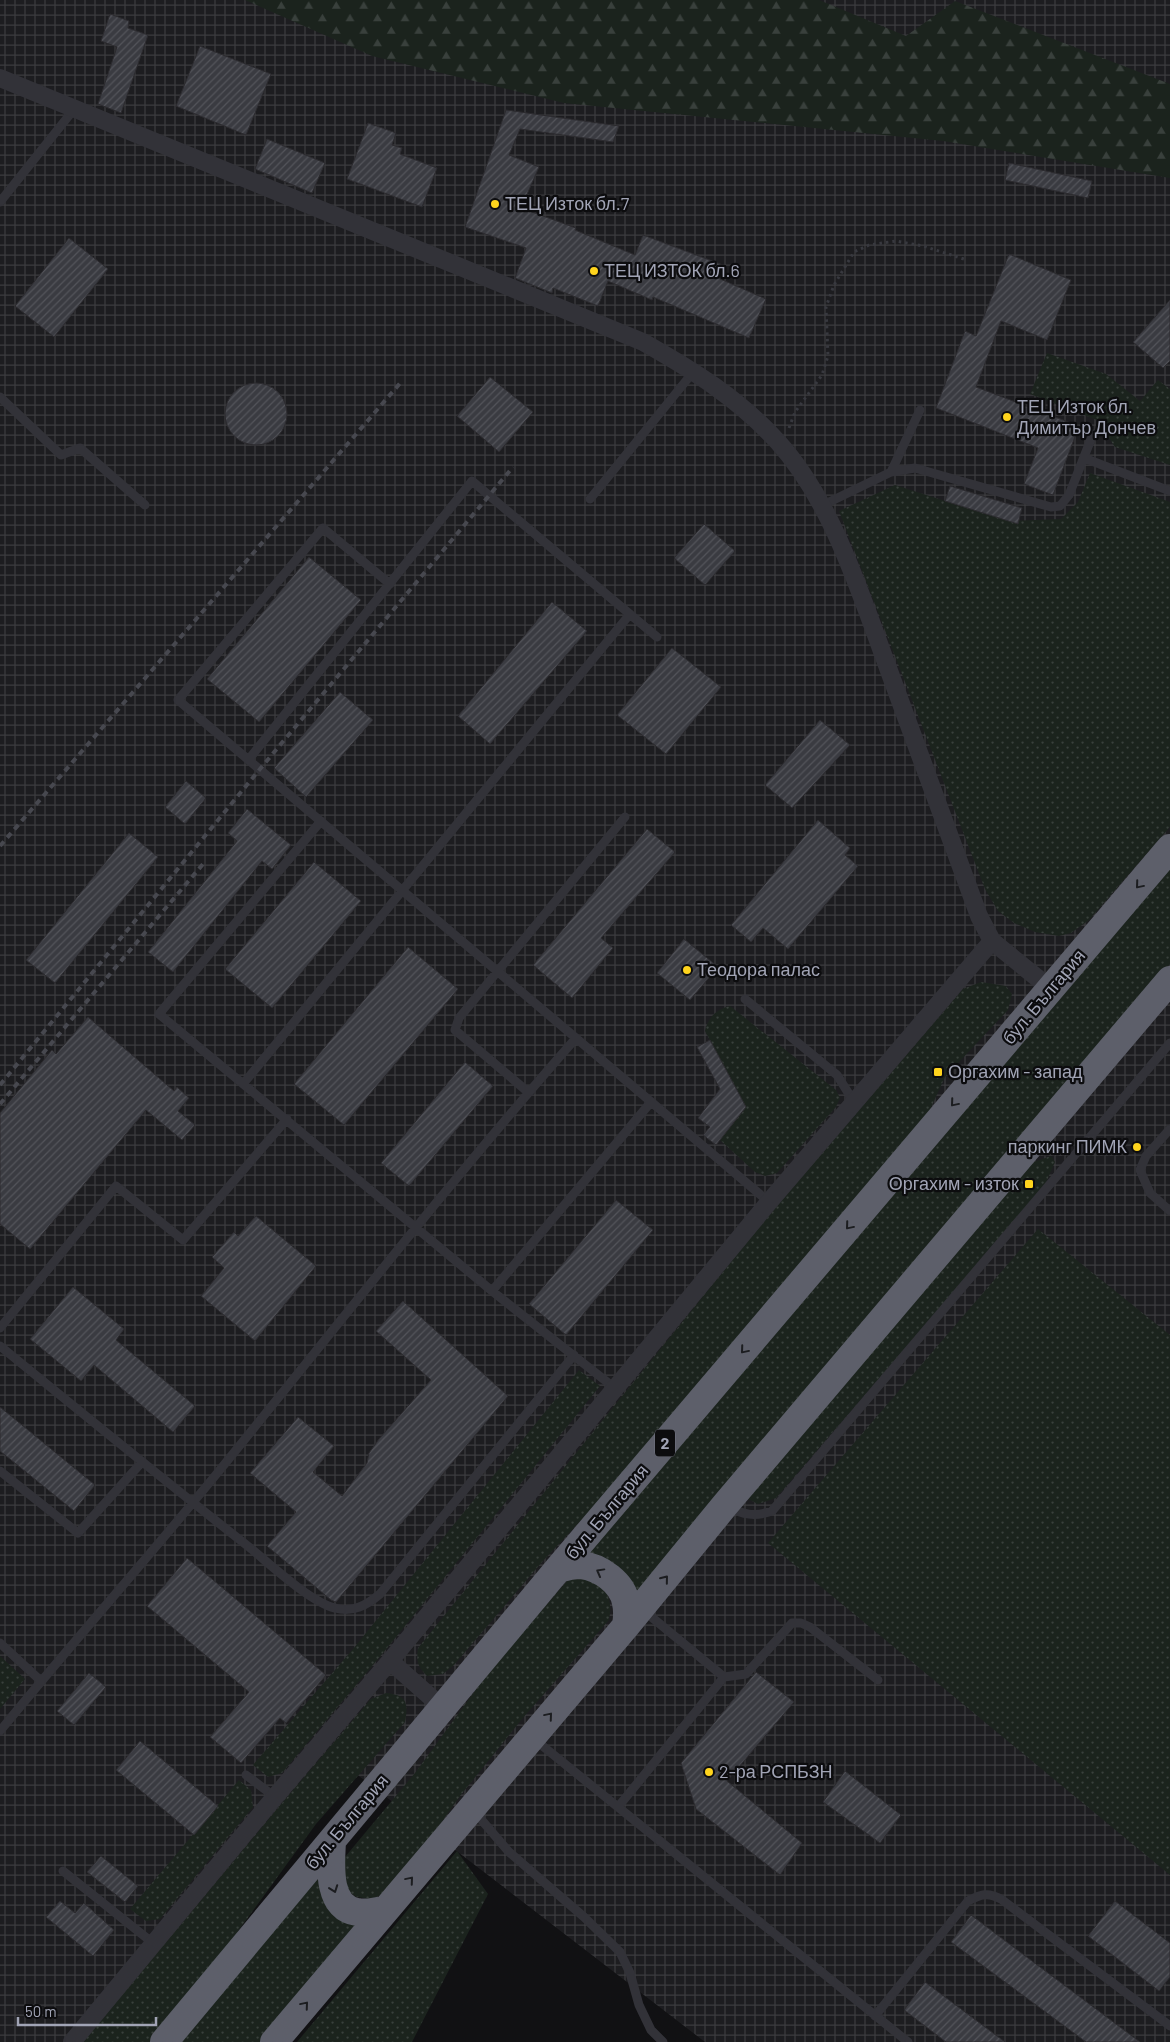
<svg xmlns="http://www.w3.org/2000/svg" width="1170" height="2042" font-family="Barlow,sans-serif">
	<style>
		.industrial { fill: url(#industrial-grid) }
		.grass { fill: url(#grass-dots) }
		.forest { fill: url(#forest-firs) }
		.building { fill: url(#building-hatch); stroke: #2c2b2f }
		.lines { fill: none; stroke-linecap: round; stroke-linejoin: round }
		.path { stroke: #38393f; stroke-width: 3; stroke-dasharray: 2.5 4; stroke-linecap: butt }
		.lane { stroke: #323238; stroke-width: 9 }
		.street { stroke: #323238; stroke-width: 18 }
		.highway { stroke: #5d5f6a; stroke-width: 28 }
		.rail { stroke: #47484f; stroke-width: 4; stroke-dasharray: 6 5; stroke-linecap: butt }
		.oneway { stroke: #1c1d20 }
		.poi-dot { fill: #ffd41d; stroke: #0c0c0e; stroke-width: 2 }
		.labels { text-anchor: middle; stroke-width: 4.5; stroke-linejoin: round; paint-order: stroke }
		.shield { fill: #0c0c0e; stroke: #747683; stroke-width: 1 }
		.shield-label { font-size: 16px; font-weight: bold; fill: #a1a4b5 }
		.poi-label { font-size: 18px; fill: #a1a4b5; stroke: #0c0c0e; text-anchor: start }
		.street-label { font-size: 18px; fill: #a1a4b5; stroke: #0c0c0e }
	</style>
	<defs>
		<pattern id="industrial-grid" width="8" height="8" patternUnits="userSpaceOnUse" patternTransform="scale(1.25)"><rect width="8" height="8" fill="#1d1d20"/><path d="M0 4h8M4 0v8" fill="none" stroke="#3b3b3e"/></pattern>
		<pattern id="grass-dots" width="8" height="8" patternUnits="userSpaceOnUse" patternTransform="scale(1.25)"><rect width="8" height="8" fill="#1b231d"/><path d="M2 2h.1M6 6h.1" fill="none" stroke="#39403c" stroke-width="1.8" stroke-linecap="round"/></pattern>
		<pattern id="forest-firs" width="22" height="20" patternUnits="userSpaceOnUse" patternTransform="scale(1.25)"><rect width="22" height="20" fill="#1b231d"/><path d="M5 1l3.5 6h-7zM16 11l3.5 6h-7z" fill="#39403c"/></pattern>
		<pattern id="building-hatch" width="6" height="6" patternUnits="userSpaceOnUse" patternTransform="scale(1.25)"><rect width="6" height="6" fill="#3a3b41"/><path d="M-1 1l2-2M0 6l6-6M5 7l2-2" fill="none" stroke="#53545a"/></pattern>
	</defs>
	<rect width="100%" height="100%" fill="#111113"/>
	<path class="industrial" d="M 0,0 L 1170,0 L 1170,2042 L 705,2042 L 342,1763 L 111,2042 L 0,2042 Z"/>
	<path class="grass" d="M 1047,353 L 1106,374 L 1140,401 L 1158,380 L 1170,389 L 1170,465 L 1115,447 L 1097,420 L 1030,394 Z
		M 1090,473 L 1170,502 L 1170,827 L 1089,920 L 1071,933 L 1059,936 L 1035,932 L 1014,923 L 998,911 L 985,889 L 839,511 L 895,485 L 1008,521 L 1061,519 L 1078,502 Z
		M 1170,864 L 1170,964 L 645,1588 L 637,1590 L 589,1553 Z
		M 981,982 L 1006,986 L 1012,994 L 1008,1010 L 945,1077 L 924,1123 L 647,1450 L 542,1562 L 454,1665 L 443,1674 L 427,1676 C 418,1667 416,1661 418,1648 L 769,1215 L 963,989 Z
		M 730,1006 L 836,1090 L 840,1098 L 836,1107 L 777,1173 L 765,1176 L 755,1172 L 720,1140 L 746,1107 L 705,1031 C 708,1017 717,1009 730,1006 Z
		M 1051,1156 L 1055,1162 L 1044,1187 L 776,1498 L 758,1504 L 746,1498 L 1028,1164 Z
		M 1038,1229 L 1170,1335 L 1170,1875 L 768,1543 Z
		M 579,1370 L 600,1386 L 383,1653 L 282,1773 L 268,1777 L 253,1765 L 353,1649 Z
		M 579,1577 C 604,1582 614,1595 609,1620 L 522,1719 L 460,1796 L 404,1875 L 384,1894 L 371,1899 L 356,1897 L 346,1889 L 341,1868 L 345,1857 L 415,1773 L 488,1673 L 567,1581 Z
		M 0,1656 L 25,1679 L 0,1709 Z
		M 386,1693 C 406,1695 409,1702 405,1722 L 316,1824 L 196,1989 L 151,2042 L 83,2042 L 282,1803 L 371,1699 Z
		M 239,1780 L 251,1790 L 253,1807 L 160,1919 L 146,1921 L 130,1909 Z
		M 457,1851 L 488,1894 L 412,2042 L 297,2042 Z
		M 321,1870 L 359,1924 L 261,2042 L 178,2042 Z"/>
	<path class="forest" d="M 245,0 L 819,0 L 906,36 L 955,1 L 1170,84 L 1170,178 L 943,141 L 564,103 L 372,56 Z"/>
	<path class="building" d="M 110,14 L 129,21 L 128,28 L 148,35 L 121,113 L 98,104 L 117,47 L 101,41 Z
		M 200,46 L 271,74 L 246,135 L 176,106 Z
		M 506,110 L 619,126 L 613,142 L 520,129 L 509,155 L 539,167 L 521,208 L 576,228 L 575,230 L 635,255 L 643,235 L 723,265 L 718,278 L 766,299 L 749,338 L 653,297 L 652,300 L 608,281 L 598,306 L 553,288 L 552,293 L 515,278 L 526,248 L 465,227 Z
		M 368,123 L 396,133 L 392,145 L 402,148 L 400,154 L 437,168 L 422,207 L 347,179 Z
		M 267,139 L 325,163 L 312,193 L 255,169 Z
		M 1009,163 L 1092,181 L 1088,198 L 1005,180 Z
		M 69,238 L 108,269 L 54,337 L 15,306 Z
		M 1009,254 L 1071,280 L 1047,340 L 1001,321 L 976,387 L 1079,426 L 1053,495 L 1024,484 L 1038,448 L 936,408 L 965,331 L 976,336 Z
		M 1170,300 L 1170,361 L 1163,368 L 1133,342 Z
		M 490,377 L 533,412 L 499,452 L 457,416 Z
		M225 414a31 31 0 1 1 62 0a31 31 0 1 1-62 0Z
		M 950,486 L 1022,508 L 1018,524 L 945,501 Z
		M 704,524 L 735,551 L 705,585 L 674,558 Z
		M 309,557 L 361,600 L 259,722 L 207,679 Z
		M 552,602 L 587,631 L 490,744 L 458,716 Z
		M 672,648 L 721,687 L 666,754 L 617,715 Z
		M 340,692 L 373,720 L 306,797 L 274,768 Z
		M 820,720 L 850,745 L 792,808 L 765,785 Z
		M 186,781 L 206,798 L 185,824 L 165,807 Z
		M 247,809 L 291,845 L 272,869 L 262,861 L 173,972 L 148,952 L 237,841 L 228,833 Z
		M 818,820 L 850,848 L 845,855 L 858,866 L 788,949 L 763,928 L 751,942 L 731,925 Z
		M 647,829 L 675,852 L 601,938 L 613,948 L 572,998 L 533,965 Z
		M 129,833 L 158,857 L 55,983 L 26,960 Z
		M 314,862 L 361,901 L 272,1008 L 225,969 Z
		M 684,939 L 718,967 L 690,1000 L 657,973 Z
		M 408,947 L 458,989 L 344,1125 L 294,1084 Z
		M 88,1017 L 174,1091 L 177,1087 L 189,1098 L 178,1111 L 195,1125 L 182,1140 L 146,1110 L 30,1249 L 0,1224 L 0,1113 L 52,1050 L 56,1054 Z
		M 710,1040 L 746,1107 L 716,1145 L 703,1135 L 710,1127 L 698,1118 L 720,1089 L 697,1047 Z
		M 465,1062 L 493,1086 L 409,1186 L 381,1163 Z
		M 616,1200 L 653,1230 L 566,1335 L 529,1304 Z
		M 256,1216 L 316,1266 L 255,1341 L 201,1296 L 224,1268 L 212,1257 L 234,1232 L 238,1236 Z
		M 73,1287 L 124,1329 L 116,1340 L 195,1406 L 173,1432 L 94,1365 L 81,1381 L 30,1339 Z
		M 403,1301 L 508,1396 L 336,1602 L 331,1600 L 267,1546 L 296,1512 L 250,1473 L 298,1417 L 334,1446 L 313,1472 L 342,1496 L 367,1463 L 369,1453 L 379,1439 L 431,1380 L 376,1331 Z
		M 0,1407 L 95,1485 L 74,1511 L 0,1451 Z
		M 187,1558 L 326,1675 L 286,1723 L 280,1718 L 241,1763 L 210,1737 L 249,1692 L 147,1606 Z
		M 756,1672 L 794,1702 L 727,1781 L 802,1843 L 780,1875 L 696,1809 L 681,1763 Z
		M 89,1673 L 106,1687 L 74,1725 L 57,1711 Z
		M 140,1741 L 218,1806 L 194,1835 L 116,1770 Z
		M 845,1771 L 901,1815 L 880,1843 L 823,1802 Z
		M 101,1856 L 138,1886 L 125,1902 L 87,1872 Z
		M 60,1901 L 75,1913 L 84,1903 L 114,1930 L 93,1956 L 46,1917 Z
		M 1115,1901 L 1170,1943 L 1170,1977 L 1159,1991 L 1088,1936 Z
		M 971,1915 L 1016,1949 L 1140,2042 L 1086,2042 L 951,1942 Z
		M 925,1982 L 1005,2042 L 946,2042 L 904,2010 Z"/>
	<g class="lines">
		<path class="path" d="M 789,428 L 795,412 L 822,375 L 828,356 L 826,307 L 834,285 L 854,252 L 869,245 L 896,241 L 923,246 L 967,260"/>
		<path class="lane" d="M 0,202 L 75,108
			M 0,397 L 61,455 L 80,448 L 145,505
			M 1084,458 L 1170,491
			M 891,472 L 920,410
			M 590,499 L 694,371
			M 821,506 L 891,472 L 915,468 L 1051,507 L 1060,506 L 1069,495 L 1093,434
			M 390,584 L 323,528 L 178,700 L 769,1202
			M 249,759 L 472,481 L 657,637
			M 321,821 L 159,1014 L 492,1291 L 616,1389
			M 745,999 L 837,1075 L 854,1102
			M 243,1084 L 630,614
			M 528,1092 L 455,1030 L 459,1018 L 625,817
			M 1170,1129 L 1146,1156 L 1140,1170 L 1150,1193 L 1170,1211
			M 492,1291 L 651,1102
			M 0,1328 L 116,1186 L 183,1240 L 287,1119
			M 0,1346 C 83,1414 165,1481 249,1547 C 270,1564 310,1602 335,1608 C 353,1613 367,1605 380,1594 L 574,1355
			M 0,1471 L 78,1533 L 142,1462
			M 727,1506 C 743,1515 755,1517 772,1511 L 1170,1043
			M 0,1643 L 41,1681
			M 724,1677 L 746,1674 L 792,1623 L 801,1623 L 810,1627 L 878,1680
			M 0,1731 C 72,1643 147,1559 219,1471 C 337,1326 452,1179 576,1038
			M 534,1739 L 908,2042
			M 246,1775 L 275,1797
			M 618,1807 L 724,1677 L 643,1610
			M 473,1810 L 509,1852 L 584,1917 L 620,1952 L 630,1973 L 639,2005 L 651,2030 L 663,2042
			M 63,1871 L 153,1943
			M 875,2016 L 968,1901 C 981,1894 988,1892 1001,1899 L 1170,2026"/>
		<path class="street" d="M 0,78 L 643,342 C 694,371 738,398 778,442 C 833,503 860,593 888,668 C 918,751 949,833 979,916 L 992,941 L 1051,989
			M 390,1661 L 442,1707
			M 72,2042 L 274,1798 L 390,1661 L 769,1202 L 992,941"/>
		<path class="highway" d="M 558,1569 C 565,1567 574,1565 581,1565 C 600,1567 623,1583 626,1603 C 628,1611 627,1619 626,1626
			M 332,1841 C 331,1863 326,1907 357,1912 C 366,1914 375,1911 384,1910
			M 164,2042 L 558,1569 L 1170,848
			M 274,2042 L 626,1626 L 725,1505 L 1170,980"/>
		<path class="rail" d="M 0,846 L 402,381
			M 0,1085 L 260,769 L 513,467
			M 0,1104 L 203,864"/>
	</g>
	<defs><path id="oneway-chevron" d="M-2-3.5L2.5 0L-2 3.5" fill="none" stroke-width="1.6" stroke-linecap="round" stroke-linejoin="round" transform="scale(1.25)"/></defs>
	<g class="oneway">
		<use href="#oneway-chevron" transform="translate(1139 885) rotate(130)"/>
		<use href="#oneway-chevron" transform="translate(954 1103) rotate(130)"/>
		<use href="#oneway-chevron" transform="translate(849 1226) rotate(130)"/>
		<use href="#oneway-chevron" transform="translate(744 1350) rotate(130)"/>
		<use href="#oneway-chevron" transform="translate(600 1572) rotate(-151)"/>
		<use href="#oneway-chevron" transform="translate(665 1579) rotate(-51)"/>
		<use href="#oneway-chevron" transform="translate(549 1716) rotate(-50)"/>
		<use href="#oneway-chevron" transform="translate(410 1880) rotate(-50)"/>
		<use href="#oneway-chevron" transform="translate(334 1889) rotate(70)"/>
		<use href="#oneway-chevron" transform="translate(305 2005) rotate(-50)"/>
	</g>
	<g class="poi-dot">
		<circle cx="495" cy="204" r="5"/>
		<circle cx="594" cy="271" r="5"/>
		<circle cx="1007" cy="417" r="5"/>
		<circle cx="687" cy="970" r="5"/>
		<rect x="933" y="1067" width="10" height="10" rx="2.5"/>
		<circle cx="1137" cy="1147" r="5"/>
		<rect x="1024" y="1179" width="10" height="10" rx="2.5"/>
		<circle cx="709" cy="1772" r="5"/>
	</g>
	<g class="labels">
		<rect class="shield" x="655" y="1429.5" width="20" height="27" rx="4"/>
		<g class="shield-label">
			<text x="665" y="1449">2</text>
		</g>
		<g class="poi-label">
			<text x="505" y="210">ТЕЦ Изток бл.7</text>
			<text x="604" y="277">ТЕЦ ИЗТОК бл.6</text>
			<text x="1017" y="413">ТЕЦ Изток бл.<tspan x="1017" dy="21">Димитър Дончев</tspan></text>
			<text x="697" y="976">Теодора палас</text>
			<text x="948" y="1078">Оргахим - запад</text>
			<text x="1127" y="1153" text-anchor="end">паркинг ПИМК</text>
			<text x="1019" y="1190" text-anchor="end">Оргахим - изток</text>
			<text x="719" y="1778">2-ра РСПБЗН</text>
		</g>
		<g class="street-label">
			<text transform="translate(1044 997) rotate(-50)" y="6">бул. България</text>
			<text transform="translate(607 1512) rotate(-50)" y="6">бул. България</text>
			<text transform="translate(347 1822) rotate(-50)" y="6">бул. България</text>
		</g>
	</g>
	<path d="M18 2017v8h138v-8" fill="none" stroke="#a1a4b5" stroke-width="2.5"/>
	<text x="25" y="2017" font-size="15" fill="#a1a4b5" stroke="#0c0c0e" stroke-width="4" paint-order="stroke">50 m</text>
</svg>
